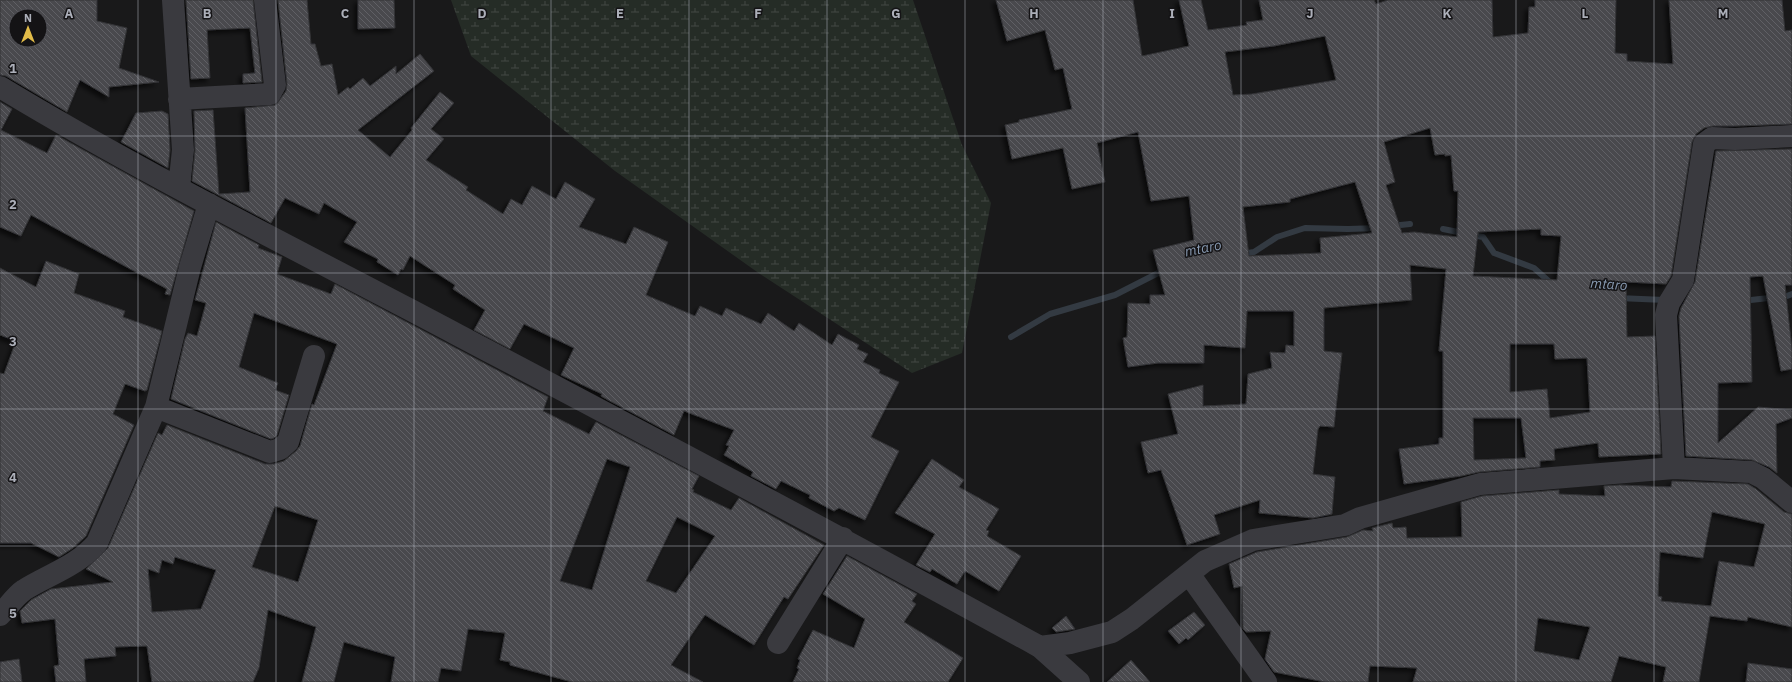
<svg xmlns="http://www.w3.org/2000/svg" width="1792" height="682" font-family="'IBM Plex Sans',sans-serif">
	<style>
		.wetland { fill: url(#wetland-marsh) }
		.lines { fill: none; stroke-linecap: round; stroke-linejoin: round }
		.stream { stroke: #333a42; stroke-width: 6 }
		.building { fill: url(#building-back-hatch); stroke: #333336; fill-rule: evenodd; filter: url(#shadow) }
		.minor { stroke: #3a3a3f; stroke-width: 22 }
		.grid { fill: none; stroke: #acafb9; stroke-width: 1; stroke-opacity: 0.55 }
		.labels { text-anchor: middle; stroke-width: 3; stroke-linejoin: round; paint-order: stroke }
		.water-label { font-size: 14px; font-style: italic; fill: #8799b0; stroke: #141315 }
		.grid-label { font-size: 13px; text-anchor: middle; font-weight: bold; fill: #acafb9; stroke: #141315; stroke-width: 3; stroke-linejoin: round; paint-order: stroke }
	</style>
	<defs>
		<pattern id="wetland-marsh" width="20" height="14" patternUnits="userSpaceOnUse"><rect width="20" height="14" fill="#252c26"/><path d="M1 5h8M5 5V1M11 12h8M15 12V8" fill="none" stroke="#424843"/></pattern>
		<pattern id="building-back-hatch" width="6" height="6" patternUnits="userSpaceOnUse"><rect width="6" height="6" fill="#48494d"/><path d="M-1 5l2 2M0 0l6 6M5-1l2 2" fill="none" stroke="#606165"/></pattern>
		<filter id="shadow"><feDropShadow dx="-3.5" dy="3.5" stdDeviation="2" flood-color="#0009"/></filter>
	</defs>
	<rect width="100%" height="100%" fill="#19191a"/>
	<path class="wetland" d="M 451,0 L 913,0 L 962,145 L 991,203 L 962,353 L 912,373 L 760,274 L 615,171 L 471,56 Z"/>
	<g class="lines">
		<path class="stream" d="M 1391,226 L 1410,224
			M 1443,229 L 1483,237 L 1494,253 L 1534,268 L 1553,285
			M 1242,254 L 1254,252 L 1277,237 L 1305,228 L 1348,229 L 1378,228
			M 1618,298 L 1665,300
			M 1742,301 L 1787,296 L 1792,294
			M 1011,337 L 1050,314 L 1115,295 L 1166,269"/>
	</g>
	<path class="building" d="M 0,0 L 97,0 L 97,21 L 127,28 L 119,68 L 159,82 L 109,87 L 109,97 L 80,80 L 67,112 L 6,76 L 0,75 ZM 16,16 L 40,16 L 40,40 L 16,40 Z
		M 186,0 L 253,0 L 262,82 L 243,83 L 243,74 L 255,73 L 250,28 L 207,30 L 210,78 L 191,79 Z
		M 278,0 L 307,0 L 311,44 L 315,44 L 321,66 L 332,64 L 338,95 L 348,87 L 350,89 L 363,78 L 370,86 L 396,66 L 396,74 L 420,54 L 434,71 L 358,130 L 390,157 L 412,130 L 411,128 L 440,92 L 454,103 L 431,129 L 444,139 L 426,160 L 468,187 L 466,190 L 503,214 L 511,199 L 522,205 L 532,186 L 556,199 L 565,182 L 595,199 L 579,227 L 626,244 L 634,227 L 668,242 L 646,295 L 695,316 L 700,306 L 722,316 L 726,308 L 761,324 L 768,313 L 794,331 L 799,323 L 832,345 L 838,334 L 859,345 L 857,349 L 868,354 L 863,362 L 880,370 L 879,373 L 899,382 L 871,437 L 899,451 L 865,520 L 839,508 L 834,511 L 809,498 L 810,495 L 781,481 L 776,489 L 751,476 L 753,472 L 724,455 L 729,446 L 726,445 L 734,430 L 684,411 L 674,435 L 608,400 L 601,396 L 602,394 L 561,375 L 574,348 L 524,324 L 510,349 L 474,330 L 485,310 L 453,289 L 455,285 L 410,256 L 403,270 L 401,269 L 398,275 L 377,262 L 378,259 L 344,242 L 357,222 L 324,203 L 319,214 L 285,198 L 271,223 L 192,181 L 195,151 L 194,111 L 213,110 L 219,194 L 250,192 L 245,108 L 276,105 L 286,91 L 287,84 Z
		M 358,0 L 394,0 L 395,28 L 358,29 Z
		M 996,0 L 1133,0 L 1142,56 L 1189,46 L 1179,0 L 1201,0 L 1208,30 L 1247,25 L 1246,22 L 1263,20 L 1259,0 L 1374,0 L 1376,4 L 1388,0 L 1492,0 L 1493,37 L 1528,33 L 1529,7 L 1535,7 L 1535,0 L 1616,0 L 1615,53 L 1627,54 L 1627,61 L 1673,64 L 1669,0 L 1782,0 L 1785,31 L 1792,30 L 1792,124 L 1735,126 L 1713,126 L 1704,128 L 1696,134 L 1692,142 L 1671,276 L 1666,284 L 1626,282 L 1627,337 L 1655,336 L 1661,454 L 1599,457 L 1598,443 L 1554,449 L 1555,460 L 1540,461 L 1540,467 L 1479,472 L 1461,476 L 1404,484 L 1399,449 L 1439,444 L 1439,438 L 1443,438 L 1443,351 L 1439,351 L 1446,269 L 1410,265 L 1412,300 L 1324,308 L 1324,351 L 1342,353 L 1334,427 L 1320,426 L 1318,429 L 1313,474 L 1335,477 L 1332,514 L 1313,518 L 1259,513 L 1260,500 L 1214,515 L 1220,534 L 1187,545 L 1161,470 L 1148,473 L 1141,442 L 1178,434 L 1168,394 L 1203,385 L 1203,406 L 1246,404 L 1248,374 L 1272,368 L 1270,352 L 1285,353 L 1286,345 L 1294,346 L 1294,311 L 1247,311 L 1245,348 L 1204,345 L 1204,363 L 1158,363 L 1128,367 L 1123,338 L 1127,337 L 1128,303 L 1150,304 L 1150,295 L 1165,295 L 1153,250 L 1194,240 L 1189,196 L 1151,201 L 1138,132 L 1097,143 L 1105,182 L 1072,189 L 1063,148 L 1012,159 L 1005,125 L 1019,122 L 1019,120 L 1072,109 L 1063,68 L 1055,70 L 1045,30 L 1007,41 ZM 1325,36 L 1336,80 L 1252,94 L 1233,95 L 1225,52 L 1274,46 ZM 1430,128 L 1435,155 L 1445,154 L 1445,156 L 1451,155 L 1454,191 L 1458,191 L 1457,237 L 1414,232 L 1402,233 L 1386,185 L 1395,182 L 1384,142 ZM 1355,182 L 1372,233 L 1320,238 L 1321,253 L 1249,256 L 1243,207 L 1290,202 L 1290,199 ZM 1541,229 L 1541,235 L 1561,236 L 1557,280 L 1473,276 L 1478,232 ZM 1510,344 L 1554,344 L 1555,359 L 1587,358 L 1590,412 L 1550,418 L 1547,389 L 1510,392 ZM 1473,418 L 1521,418 L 1526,458 L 1474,460 Z
		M 0,102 L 12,109 L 1,130 L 47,153 L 56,135 L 194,211 L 170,295 L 165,294 L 167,289 L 31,215 L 21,236 L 0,227 Z
		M 162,111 L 168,114 L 170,150 L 168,168 L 121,142 L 136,113 Z
		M 1792,149 L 1792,285 L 1785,285 L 1792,349 L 1792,369 L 1781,371 L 1763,276 L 1750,277 L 1752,382 L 1718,383 L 1718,443 L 1758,407 L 1792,410 L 1792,418 L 1776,424 L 1777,473 L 1769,467 L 1752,460 L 1686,456 L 1679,316 L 1681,308 L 1695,282 L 1716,151 Z
		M 216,222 L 259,245 L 258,248 L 282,257 L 277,274 L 331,294 L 335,284 L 548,397 L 543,411 L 589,434 L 596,422 L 699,476 L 692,489 L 694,490 L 693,492 L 731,510 L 739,498 L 824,545 L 788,599 L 784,597 L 754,645 L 705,615 L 671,665 L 703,682 L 572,682 L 510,665 L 510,662 L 500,660 L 505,633 L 468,629 L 461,671 L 441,668 L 438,682 L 391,682 L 395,657 L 344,642 L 334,682 L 302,682 L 316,627 L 268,610 L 259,668 L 253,682 L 152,682 L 147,646 L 115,647 L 116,656 L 84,659 L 86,682 L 56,682 L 54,666 L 59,665 L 55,619 L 22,623 L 20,611 L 31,600 L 51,589 L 113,582 L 86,569 L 108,548 L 158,433 L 162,435 L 167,425 L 265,464 L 274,464 L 284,461 L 296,451 L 300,446 L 312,404 L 314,405 L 337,344 L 254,313 L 239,367 L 278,383 L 275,390 L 289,395 L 277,435 L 274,438 L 271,439 L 171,399 L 185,339 L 188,333 L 197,336 L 206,303 L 195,300 ZM 607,459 L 630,467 L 592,590 L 560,581 ZM 275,506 L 318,520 L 298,582 L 252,567 ZM 677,517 L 715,536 L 676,593 L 646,581 ZM 175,557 L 216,570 L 201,609 L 152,612 L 148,569 L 159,573 L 162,560 L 173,564 Z
		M 46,261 L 79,274 L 74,293 L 125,311 L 123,317 L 162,331 L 147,390 L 145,391 L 125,384 L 113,414 L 134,425 L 86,536 L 73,548 L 59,557 L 31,543 L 0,543 L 0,373 L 4,374 L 16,341 L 0,335 L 0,268 L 36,287 Z
		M 932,459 L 964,480 L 959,487 L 999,509 L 986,530 L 989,531 L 987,536 L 1021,556 L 999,591 L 965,571 L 957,584 L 932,569 L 930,572 L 916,565 L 935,534 L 895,513 Z
		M 1672,481 L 1748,484 L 1756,489 L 1784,512 L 1792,514 L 1792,627 L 1748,617 L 1747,621 L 1710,616 L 1699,682 L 1663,682 L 1666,667 L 1619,656 L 1611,682 L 1413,682 L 1417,668 L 1370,666 L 1368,682 L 1325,682 L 1274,672 L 1265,659 L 1271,631 L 1246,632 L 1243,629 L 1242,586 L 1234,588 L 1229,564 L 1257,552 L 1347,537 L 1363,530 L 1373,531 L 1372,528 L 1392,523 L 1393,528 L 1406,527 L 1407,538 L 1462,537 L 1461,502 L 1482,496 L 1559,490 L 1559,494 L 1605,496 L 1604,486 L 1620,485 L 1671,487 ZM 1712,512 L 1765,524 L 1754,567 L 1719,561 L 1711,606 L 1661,601 L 1662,597 L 1658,596 L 1660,552 L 1703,558 ZM 1538,618 L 1590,627 L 1579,660 L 1534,651 Z
		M 847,556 L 917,594 L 912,601 L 916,604 L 904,622 L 963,658 L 948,682 L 793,682 L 799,669 L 797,668 L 800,660 L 798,659 L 813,630 L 854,648 L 865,619 L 823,594 Z
		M 1194,612 L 1205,625 L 1188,640 L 1186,638 L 1179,644 L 1168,631 Z
		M 1066,616 L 1075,629 L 1056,632 L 1052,628 Z
		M 19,659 L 22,682 L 0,682 L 0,662 Z
		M 1131,660 L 1150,682 L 1107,682 Z
		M 1748,663 L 1792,669 L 1792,682 L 1746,682 Z"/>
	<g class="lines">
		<path class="minor" d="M 173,0 L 183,150 L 179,188
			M 0,87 C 132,167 270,236 407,308 C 619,420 830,531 1040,647 L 1070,643 L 1112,632 L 1132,619 L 1205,561 L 1253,540 L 1345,525 L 1360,518 L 1480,484 L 1674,468 L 1751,472 L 1763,478 L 1792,502
			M 179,99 L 270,94 L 275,85 L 265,0
			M 156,407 L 270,452 L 280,449 L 288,442 L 314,356
			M 1674,468 L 1666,315 L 1669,303 L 1683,280 L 1704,144 L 1712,138 L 1735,139 L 1792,136
			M 1189,574 L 1266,682
			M 0,615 C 8,607 15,596 24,590 C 50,574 77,566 97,543 L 156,407 L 190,267 L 209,204
			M 778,643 L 843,538
			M 1040,647 L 1079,682"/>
	</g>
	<path class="grid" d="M 138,0 L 138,682M 276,0 L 276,682M 414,0 L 414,682M 551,0 L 551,682M 689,0 L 689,682M 827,0 L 827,682M 965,0 L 965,682M 1103,0 L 1103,682M 1241,0 L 1241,682M 1378,0 L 1378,682M 1516,0 L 1516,682M 1654,0 L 1654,682M 0,136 L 1792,136M 0,273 L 1792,273M 0,409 L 1792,409M 0,546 L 1792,546"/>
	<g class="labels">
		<g class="water-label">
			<text transform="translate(1203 248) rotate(-11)" y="5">mtaro</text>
			<text transform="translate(1609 284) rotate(4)" y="5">mtaro</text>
		</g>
	</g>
	<g class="grid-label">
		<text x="69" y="18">A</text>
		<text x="207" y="18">B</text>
		<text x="345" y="18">C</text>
		<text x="482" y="18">D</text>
		<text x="620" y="18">E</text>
		<text x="758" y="18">F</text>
		<text x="896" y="18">G</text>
		<text x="1034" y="18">H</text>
		<text x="1172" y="18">I</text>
		<text x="1310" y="18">J</text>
		<text x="1447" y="18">K</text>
		<text x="1585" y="18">L</text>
		<text x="1723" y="18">M</text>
		<text x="13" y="73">1</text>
		<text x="13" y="209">2</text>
		<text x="13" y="346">3</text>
		<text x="13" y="482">4</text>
		<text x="13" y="618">5</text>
	</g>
	<g transform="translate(28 28)"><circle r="19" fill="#141315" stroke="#515157"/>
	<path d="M0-3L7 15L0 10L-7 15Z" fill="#e2bc49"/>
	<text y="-6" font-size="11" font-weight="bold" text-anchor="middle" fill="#acafb9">N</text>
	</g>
</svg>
